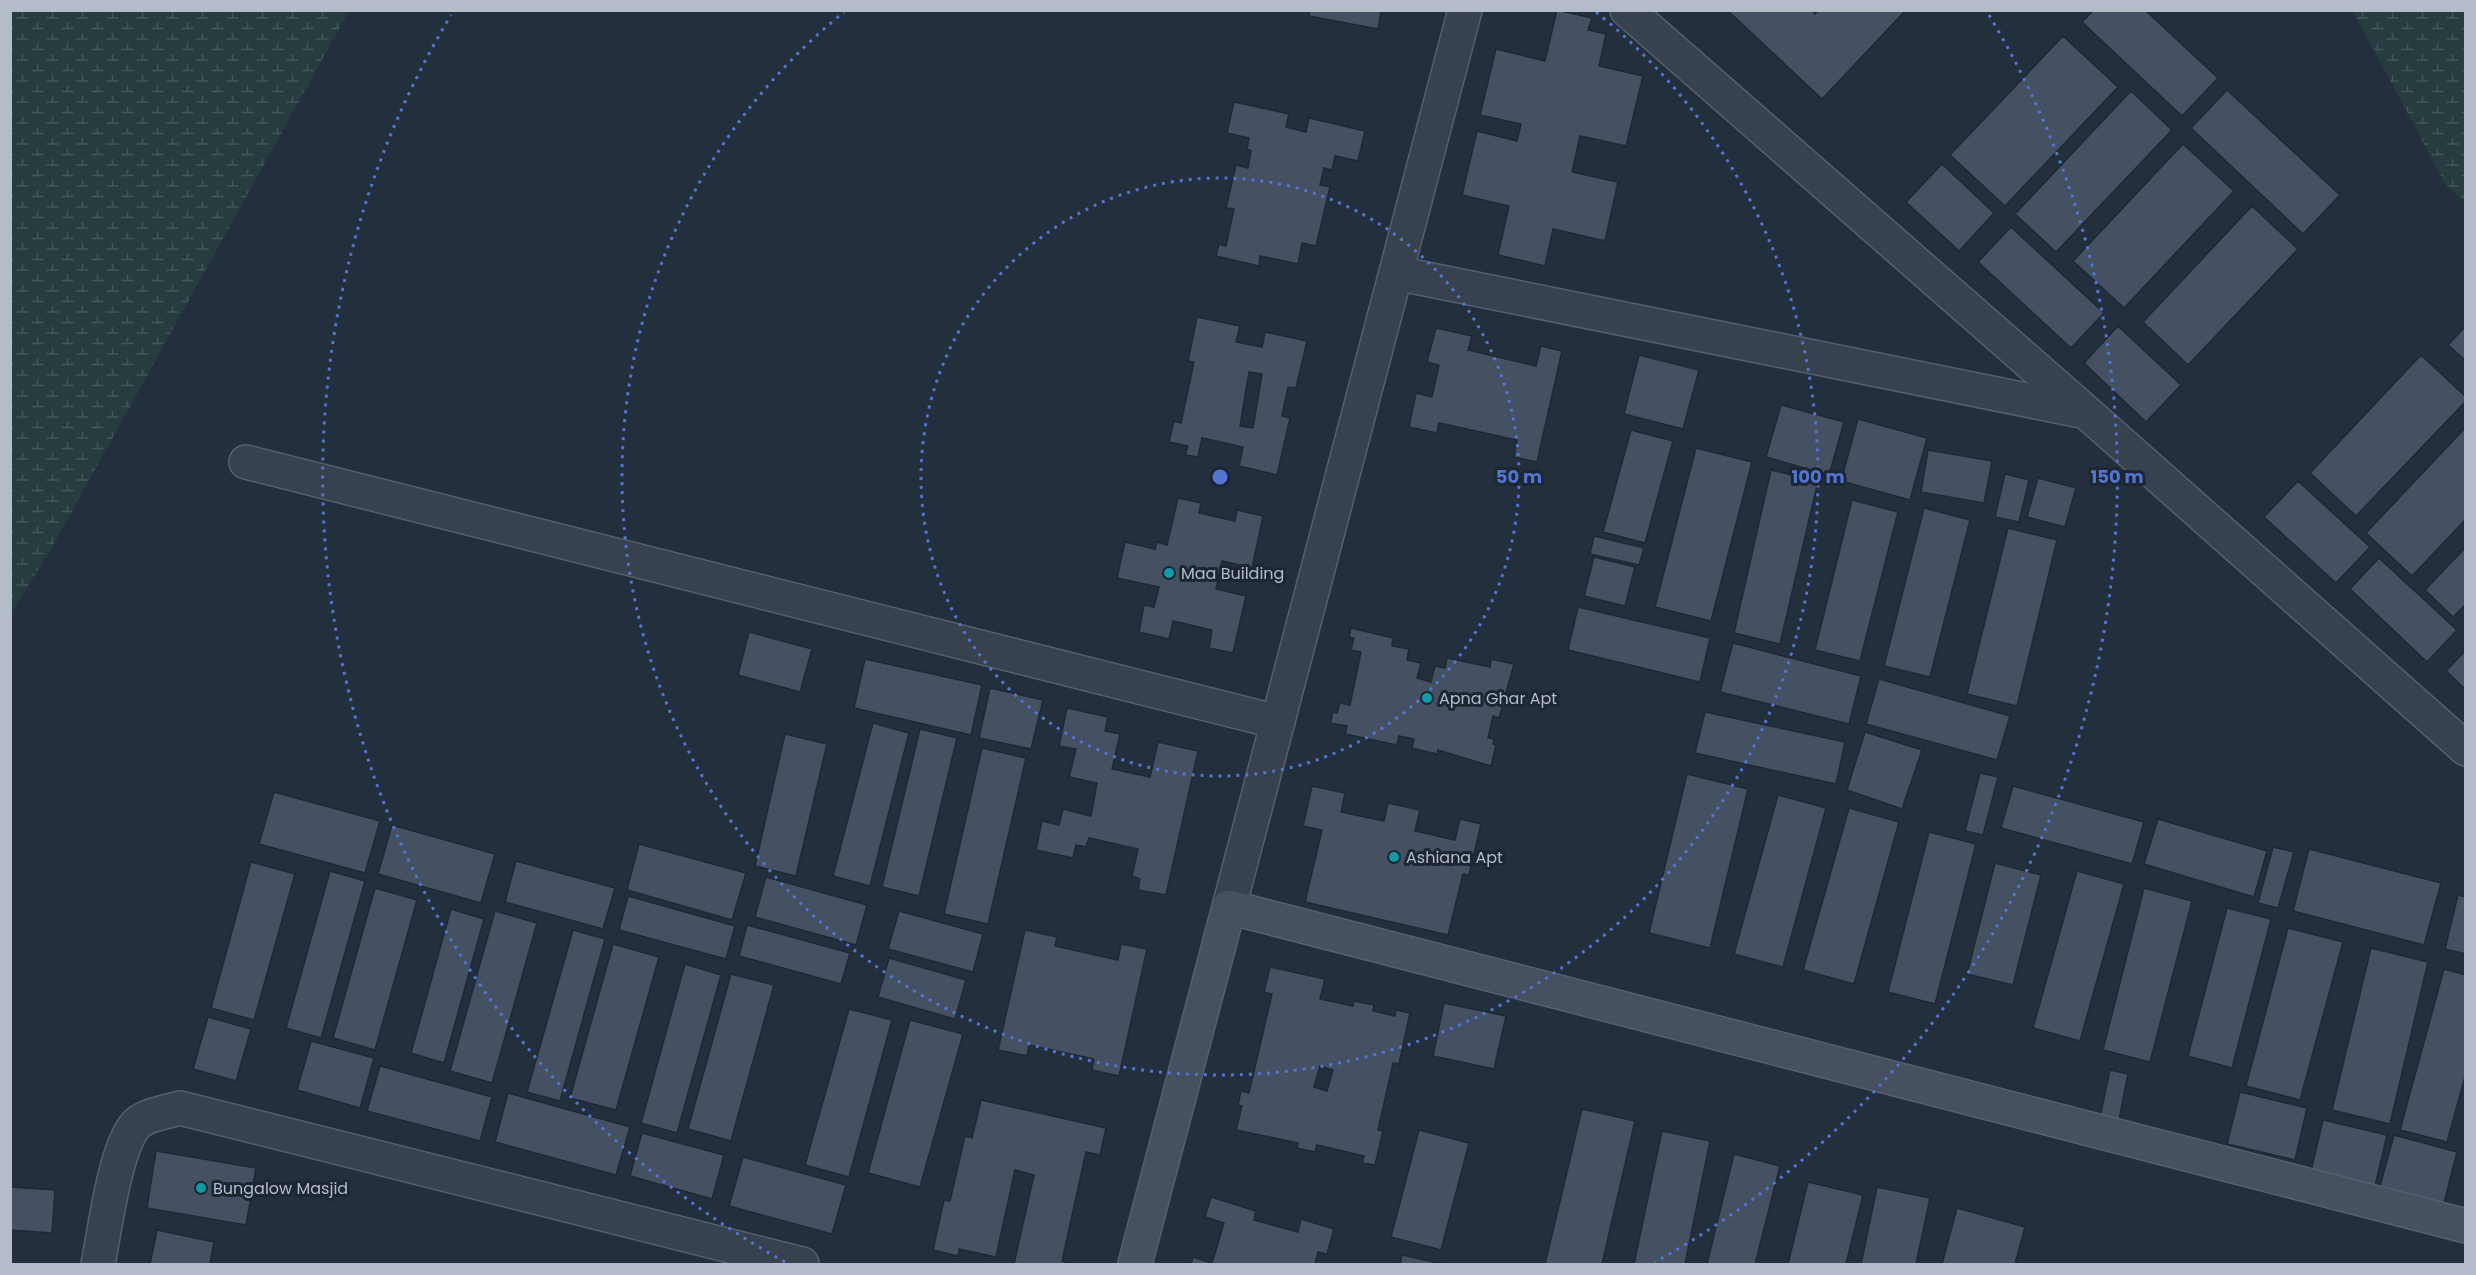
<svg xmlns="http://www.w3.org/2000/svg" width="2476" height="1275" font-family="Poppins,sans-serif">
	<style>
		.wetland { fill: url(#wetland-marsh) }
		.building { fill: #455162; stroke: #1f2835; stroke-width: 1.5; fill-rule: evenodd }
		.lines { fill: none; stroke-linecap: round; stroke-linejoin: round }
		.street-casing { stroke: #565f6c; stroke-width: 36 }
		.secondary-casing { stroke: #565f6c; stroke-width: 36 }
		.street { stroke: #38414e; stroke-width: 33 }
		.secondary { stroke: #465061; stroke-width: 33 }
		.ring { fill: none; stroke: #5274d3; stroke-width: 3; stroke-dasharray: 3 6 }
		.culture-dot { fill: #0f9aa8; stroke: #1d2633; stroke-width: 2 }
		.labels { text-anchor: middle; stroke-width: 6; stroke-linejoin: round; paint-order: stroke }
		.poi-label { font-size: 16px; fill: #b4bcc9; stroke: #1d2633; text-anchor: start }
		.centre { fill: #5274d3; stroke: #1d2633; stroke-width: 3 }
		.ring-label { font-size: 18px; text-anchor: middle; font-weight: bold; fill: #5274d3; stroke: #1d2633; stroke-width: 6; stroke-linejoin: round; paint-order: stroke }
	</style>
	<defs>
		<pattern id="wetland-marsh" width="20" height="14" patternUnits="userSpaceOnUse" patternTransform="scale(1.5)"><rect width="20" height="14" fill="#263c3f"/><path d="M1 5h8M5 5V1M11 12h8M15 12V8" fill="none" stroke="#435659"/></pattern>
	</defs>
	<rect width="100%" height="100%" fill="#242f3e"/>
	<path class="wetland" d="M 11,10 L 349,11 L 51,549 L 11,613 Z
		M 2353,11 L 2465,11 L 2465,202 L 2446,185 Z"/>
	<path class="building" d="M 1310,10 L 1381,10 L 1378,29 L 1309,16 Z
		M 1557,10 L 1592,18 L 1588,30 L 1606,34 L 1599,66 L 1643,76 L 1626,146 L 1580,136 L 1572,172 L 1618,182 L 1605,241 L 1553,229 L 1545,266 L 1498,255 L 1509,206 L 1462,195 L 1477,131 L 1517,141 L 1521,124 L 1480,115 L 1496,49 L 1545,61 Z
		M 1727,10 L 1811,10 L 1815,14 L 1819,10 L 1906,10 L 1822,99 Z
		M 2094,10 L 2145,10 L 2218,78 L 2182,116 L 2082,22 Z
		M 2063,36 L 2118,87 L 2005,206 L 1950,155 Z
		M 2227,90 L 2340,195 L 2303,234 L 2191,128 Z
		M 2131,91 L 2172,130 L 2056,252 L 2015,214 Z
		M 1234,102 L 1289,114 L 1286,127 L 1306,132 L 1309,118 L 1365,131 L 1358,161 L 1335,156 L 1332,170 L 1324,168 L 1320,185 L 1330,187 L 1316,246 L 1302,243 L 1298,264 L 1260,256 L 1259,266 L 1216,256 L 1219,244 L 1226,246 L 1234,209 L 1226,208 L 1236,165 L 1248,168 L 1251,151 L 1247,149 L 1249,138 L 1227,133 Z
		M 2183,144 L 2234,191 L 2124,308 L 2073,261 Z
		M 1942,164 L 1994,213 L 1959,251 L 1906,202 Z
		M 2252,206 L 2298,249 L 2188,365 L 2143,322 Z
		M 2011,227 L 2104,313 L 2071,348 L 1978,262 Z
		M 1197,317 L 1240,326 L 1236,342 L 1262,347 L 1265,332 L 1307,341 L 1296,388 L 1288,387 L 1282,416 L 1290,418 L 1277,475 L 1239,466 L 1243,447 L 1202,438 L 1198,457 L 1185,455 L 1188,446 L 1169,442 L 1174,421 L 1181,423 L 1194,362 L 1188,361 ZM 1249,372 L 1262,374 L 1253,428 L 1240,426 Z
		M 2118,326 L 2181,385 L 2146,422 L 2084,363 Z
		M 2466,326 L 2466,361 L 2448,345 Z
		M 1436,328 L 1472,336 L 1468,350 L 1536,366 L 1541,346 L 1562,351 L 1537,462 L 1514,457 L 1517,440 L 1439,423 L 1437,433 L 1409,427 L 1416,393 L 1432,397 L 1439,365 L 1427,362 Z
		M 1639,355 L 1699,370 L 1683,429 L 1624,414 Z
		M 2421,355 L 2466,397 L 2466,401 L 2356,516 L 2310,473 Z
		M 1781,405 L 1844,422 L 1829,475 L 1766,457 Z
		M 1858,419 L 1927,438 L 1910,500 L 1841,481 Z
		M 2466,427 L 2466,519 L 2412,576 L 2366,533 Z
		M 1631,430 L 1673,441 L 1645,543 L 1603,532 Z
		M 1696,448 L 1752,462 L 1711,621 L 1655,607 Z
		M 1928,450 L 1992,461 L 1984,503 L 1921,492 Z
		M 1771,470 L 1818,481 L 1780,644 L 1734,633 Z
		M 2005,474 L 2029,480 L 2019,522 L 1995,517 Z
		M 2038,478 L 2076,488 L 2065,527 L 2027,517 Z
		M 2298,481 L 2370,547 L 2336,583 L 2264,517 Z
		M 1178,498 L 1201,503 L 1199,513 L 1235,521 L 1237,510 L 1263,516 L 1252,568 L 1222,561 L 1216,589 L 1246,596 L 1233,653 L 1209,648 L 1212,630 L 1173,621 L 1169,639 L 1139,632 L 1144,605 L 1154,607 L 1159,587 L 1117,578 L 1125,542 L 1155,549 L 1157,542 L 1167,545 Z
		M 1852,500 L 1898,512 L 1860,661 L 1815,650 Z
		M 1924,508 L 1970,520 L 1930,677 L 1884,666 Z
		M 2008,528 L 2057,540 L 2017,706 L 1967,694 Z
		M 1594,536 L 1644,548 L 1639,565 L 1590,554 Z
		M 2466,547 L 2466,604 L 2453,617 L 2425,590 Z
		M 1594,557 L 1635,567 L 1625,606 L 1584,596 Z
		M 2379,558 L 2457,630 L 2427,662 L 2350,589 Z
		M 1578,607 L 1710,638 L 1700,682 L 1568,650 Z
		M 1351,628 L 1393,638 L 1392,646 L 1409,649 L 1407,660 L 1421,663 L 1417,678 L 1431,682 L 1435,666 L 1445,668 L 1447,658 L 1490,667 L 1491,659 L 1514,664 L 1499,718 L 1493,716 L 1488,738 L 1494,739 L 1493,744 L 1496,745 L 1491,766 L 1438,750 L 1437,754 L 1412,748 L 1414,739 L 1399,736 L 1397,745 L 1345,734 L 1347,726 L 1330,723 L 1333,712 L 1337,713 L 1340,703 L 1350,705 L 1361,652 L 1351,650 L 1354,638 L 1349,637 Z
		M 749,632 L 812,649 L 800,692 L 738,675 Z
		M 1733,643 L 1861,676 L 1849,724 L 1720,692 Z
		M 2466,650 L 2466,690 L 2446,671 Z
		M 865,659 L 982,685 L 971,735 L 854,708 Z
		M 1879,679 L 2010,716 L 1997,760 L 1866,724 Z
		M 990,688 L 1043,700 L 1031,749 L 979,738 Z
		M 1067,708 L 1108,717 L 1105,731 L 1120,734 L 1112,769 L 1150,777 L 1158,742 L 1198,751 L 1166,895 L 1138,890 L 1140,879 L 1132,876 L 1138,849 L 1089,838 L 1086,847 L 1076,845 L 1073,858 L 1036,850 L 1042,821 L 1059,825 L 1063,809 L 1091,816 L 1097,783 L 1069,777 L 1076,749 L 1059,746 Z
		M 1705,712 L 1845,742 L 1836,784 L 1695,753 Z
		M 873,723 L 909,733 L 870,886 L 833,876 Z
		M 920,729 L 957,738 L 919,896 L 882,887 Z
		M 1865,732 L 1922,750 L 1902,809 L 1847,790 Z
		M 785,734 L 827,744 L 796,876 L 755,866 Z
		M 982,748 L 1026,758 L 988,924 L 944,914 Z
		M 1980,773 L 1998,777 L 1983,835 L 1965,831 Z
		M 1687,774 L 1748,789 L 1710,948 L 1649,933 Z
		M 1312,786 L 1345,793 L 1341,812 L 1384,821 L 1388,803 L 1420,810 L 1415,831 L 1455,840 L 1460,819 L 1481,824 L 1469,875 L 1463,874 L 1448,935 L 1305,902 L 1322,830 L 1303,826 Z
		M 2013,786 L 2144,822 L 2132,864 L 2001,828 Z
		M 274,792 L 380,821 L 365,873 L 259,844 Z
		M 1778,795 L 1826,808 L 1783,967 L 1734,954 Z
		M 1849,808 L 1899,822 L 1854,984 L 1803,970 Z
		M 2158,819 L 2267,851 L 2254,897 L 2144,864 Z
		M 392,825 L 495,854 L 481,903 L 378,874 Z
		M 1929,832 L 1976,844 L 1935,1004 L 1888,992 Z
		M 639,844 L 746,873 L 732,920 L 627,890 Z
		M 2273,847 L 2294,852 L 2278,908 L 2258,903 Z
		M 2309,849 L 2441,883 L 2424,945 L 2293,911 Z
		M 516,861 L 615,888 L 603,929 L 505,902 Z
		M 251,862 L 295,874 L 254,1020 L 211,1008 Z
		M 1995,863 L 2041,875 L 2013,985 L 1967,974 Z
		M 330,871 L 365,881 L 321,1038 L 286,1028 Z
		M 2077,871 L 2124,884 L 2080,1041 L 2033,1028 Z
		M 766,877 L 867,905 L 856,945 L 755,917 Z
		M 375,888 L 417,900 L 375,1050 L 333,1038 Z
		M 2144,888 L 2192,901 L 2150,1062 L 2103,1050 Z
		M 2458,895 L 2466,897 L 2466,954 L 2445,949 Z
		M 628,896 L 735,926 L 726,959 L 619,930 Z
		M 2227,908 L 2271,919 L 2232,1068 L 2188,1056 Z
		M 451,909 L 484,919 L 444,1063 L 411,1053 Z
		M 495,911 L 537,923 L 492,1083 L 450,1071 Z
		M 899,911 L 983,934 L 973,972 L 888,949 Z
		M 747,925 L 850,953 L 841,984 L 739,956 Z
		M 2288,928 L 2343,942 L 2300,1100 L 2246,1086 Z
		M 573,930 L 605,939 L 560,1101 L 527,1092 Z
		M 1025,930 L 1057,937 L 1055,946 L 1118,960 L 1121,944 L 1147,949 L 1119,1076 L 1092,1070 L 1094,1059 L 1029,1045 L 1027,1056 L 998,1050 Z
		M 613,944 L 659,957 L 616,1110 L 570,1098 Z
		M 2371,948 L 2428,962 L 2390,1124 L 2332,1110 Z
		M 889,958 L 966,980 L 955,1019 L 878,997 Z
		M 685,964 L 721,975 L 677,1133 L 641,1123 Z
		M 1270,967 L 1325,979 L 1320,999 L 1353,1006 L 1354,1001 L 1374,1005 L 1373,1011 L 1395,1016 L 1396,1010 L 1410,1013 L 1399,1064 L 1393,1063 L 1378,1130 L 1383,1131 L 1375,1165 L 1362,1163 L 1364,1156 L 1317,1145 L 1315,1152 L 1297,1148 L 1298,1143 L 1236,1130 L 1242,1106 L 1238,1105 L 1241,1091 L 1249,1093 L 1272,994 L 1264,992 ZM 1320,1066 L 1333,1070 L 1327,1091 L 1314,1087 Z
		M 2444,969 L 2466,975 L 2466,1073 L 2447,1142 L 2400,1130 Z
		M 731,974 L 774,985 L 731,1141 L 688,1129 Z
		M 1444,1003 L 1506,1016 L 1494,1069 L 1433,1056 Z
		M 849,1009 L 892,1020 L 849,1177 L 805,1165 Z
		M 208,1017 L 251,1029 L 236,1081 L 193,1069 Z
		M 910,1020 L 963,1034 L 920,1187 L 868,1173 Z
		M 311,1041 L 374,1058 L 360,1108 L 297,1090 Z
		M 380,1066 L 492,1097 L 480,1141 L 367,1111 Z
		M 2110,1070 L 2128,1074 L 2118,1125 L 2099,1122 Z
		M 2240,1092 L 2307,1108 L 2295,1160 L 2227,1144 Z
		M 508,1093 L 630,1127 L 616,1175 L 495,1142 Z
		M 981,1100 L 1106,1128 L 1100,1155 L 1086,1152 L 1062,1261 L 1072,1264 L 1014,1264 L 1034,1175 L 1015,1170 L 996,1257 L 959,1249 L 958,1256 L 933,1250 L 944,1200 L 950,1201 L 965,1136 L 972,1138 Z
		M 1582,1109 L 1635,1121 L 1602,1264 L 1545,1264 Z
		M 2323,1120 L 2387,1135 L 2375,1186 L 2311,1171 Z
		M 1419,1130 L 1469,1143 L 1441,1250 L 1391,1237 Z
		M 1662,1131 L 1710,1141 L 1685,1264 L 1634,1264 Z
		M 642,1133 L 724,1155 L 712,1199 L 630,1176 Z
		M 2394,1135 L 2457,1152 L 2444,1203 L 2380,1186 Z
		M 156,1151 L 256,1168 L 246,1225 L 147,1208 Z
		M 1734,1154 L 1780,1166 L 1755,1264 L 1707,1264 Z
		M 743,1157 L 846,1185 L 832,1234 L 729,1206 Z
		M 1808,1182 L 1863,1195 L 1846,1264 L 1788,1264 Z
		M 10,1187 L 55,1190 L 52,1233 L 10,1230 Z
		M 1877,1187 L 1930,1198 L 1916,1264 L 1861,1264 Z
		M 1211,1197 L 1256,1211 L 1254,1220 L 1298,1232 L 1301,1219 L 1334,1229 L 1327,1254 L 1318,1252 L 1315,1264 L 1191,1264 L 1193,1257 L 1212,1263 L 1224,1223 L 1205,1217 Z
		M 1957,1208 L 2025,1227 L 2015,1264 L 1942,1264 Z
		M 157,1230 L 214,1242 L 210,1264 L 150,1264 Z
		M 1402,1255 L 1443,1264 L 1400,1264 Z"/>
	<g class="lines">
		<defs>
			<path id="street" d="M 1627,10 L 2086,412 L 2466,749
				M 1396,273 L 2086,412
				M 246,462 L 1278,722
				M 1229,907 L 1465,10
				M 98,1264 C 105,1230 114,1154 134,1127 C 142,1115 167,1112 180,1108 L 802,1264"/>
			<path id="secondary" d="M 1135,1264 L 1229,907 L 2466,1226"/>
		</defs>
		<use href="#street" class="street-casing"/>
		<use href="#secondary" class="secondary-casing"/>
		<use href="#street" class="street"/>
		<use href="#secondary" class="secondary"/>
	</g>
	<g class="ring">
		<circle cx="1220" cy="477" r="299"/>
		<path d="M1596 12A598 598 0 1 1 844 12"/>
		<path d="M785 1262A897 897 0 0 1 451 15M1989 15A897 897 0 0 1 1655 1262"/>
	</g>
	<g class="culture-dot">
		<circle cx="1169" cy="573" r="6"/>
		<circle cx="1427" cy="698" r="6"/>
		<circle cx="1394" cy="857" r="6"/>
		<circle cx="201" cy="1188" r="6"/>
	</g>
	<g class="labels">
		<g class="poi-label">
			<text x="1181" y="579">Maa Building</text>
			<text x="1439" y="704">Apna Ghar Apt</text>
			<text x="1406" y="863">Ashiana Apt</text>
			<text x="213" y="1194">Bungalow Masjid</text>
		</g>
	</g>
	<circle cx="1220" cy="477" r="9" class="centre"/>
	<g class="ring-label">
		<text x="1519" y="483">50 m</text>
		<text x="1818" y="483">100 m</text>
		<text x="2117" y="483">150 m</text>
	</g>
	<rect width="2476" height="1275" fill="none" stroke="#b4bcc9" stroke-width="24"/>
</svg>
